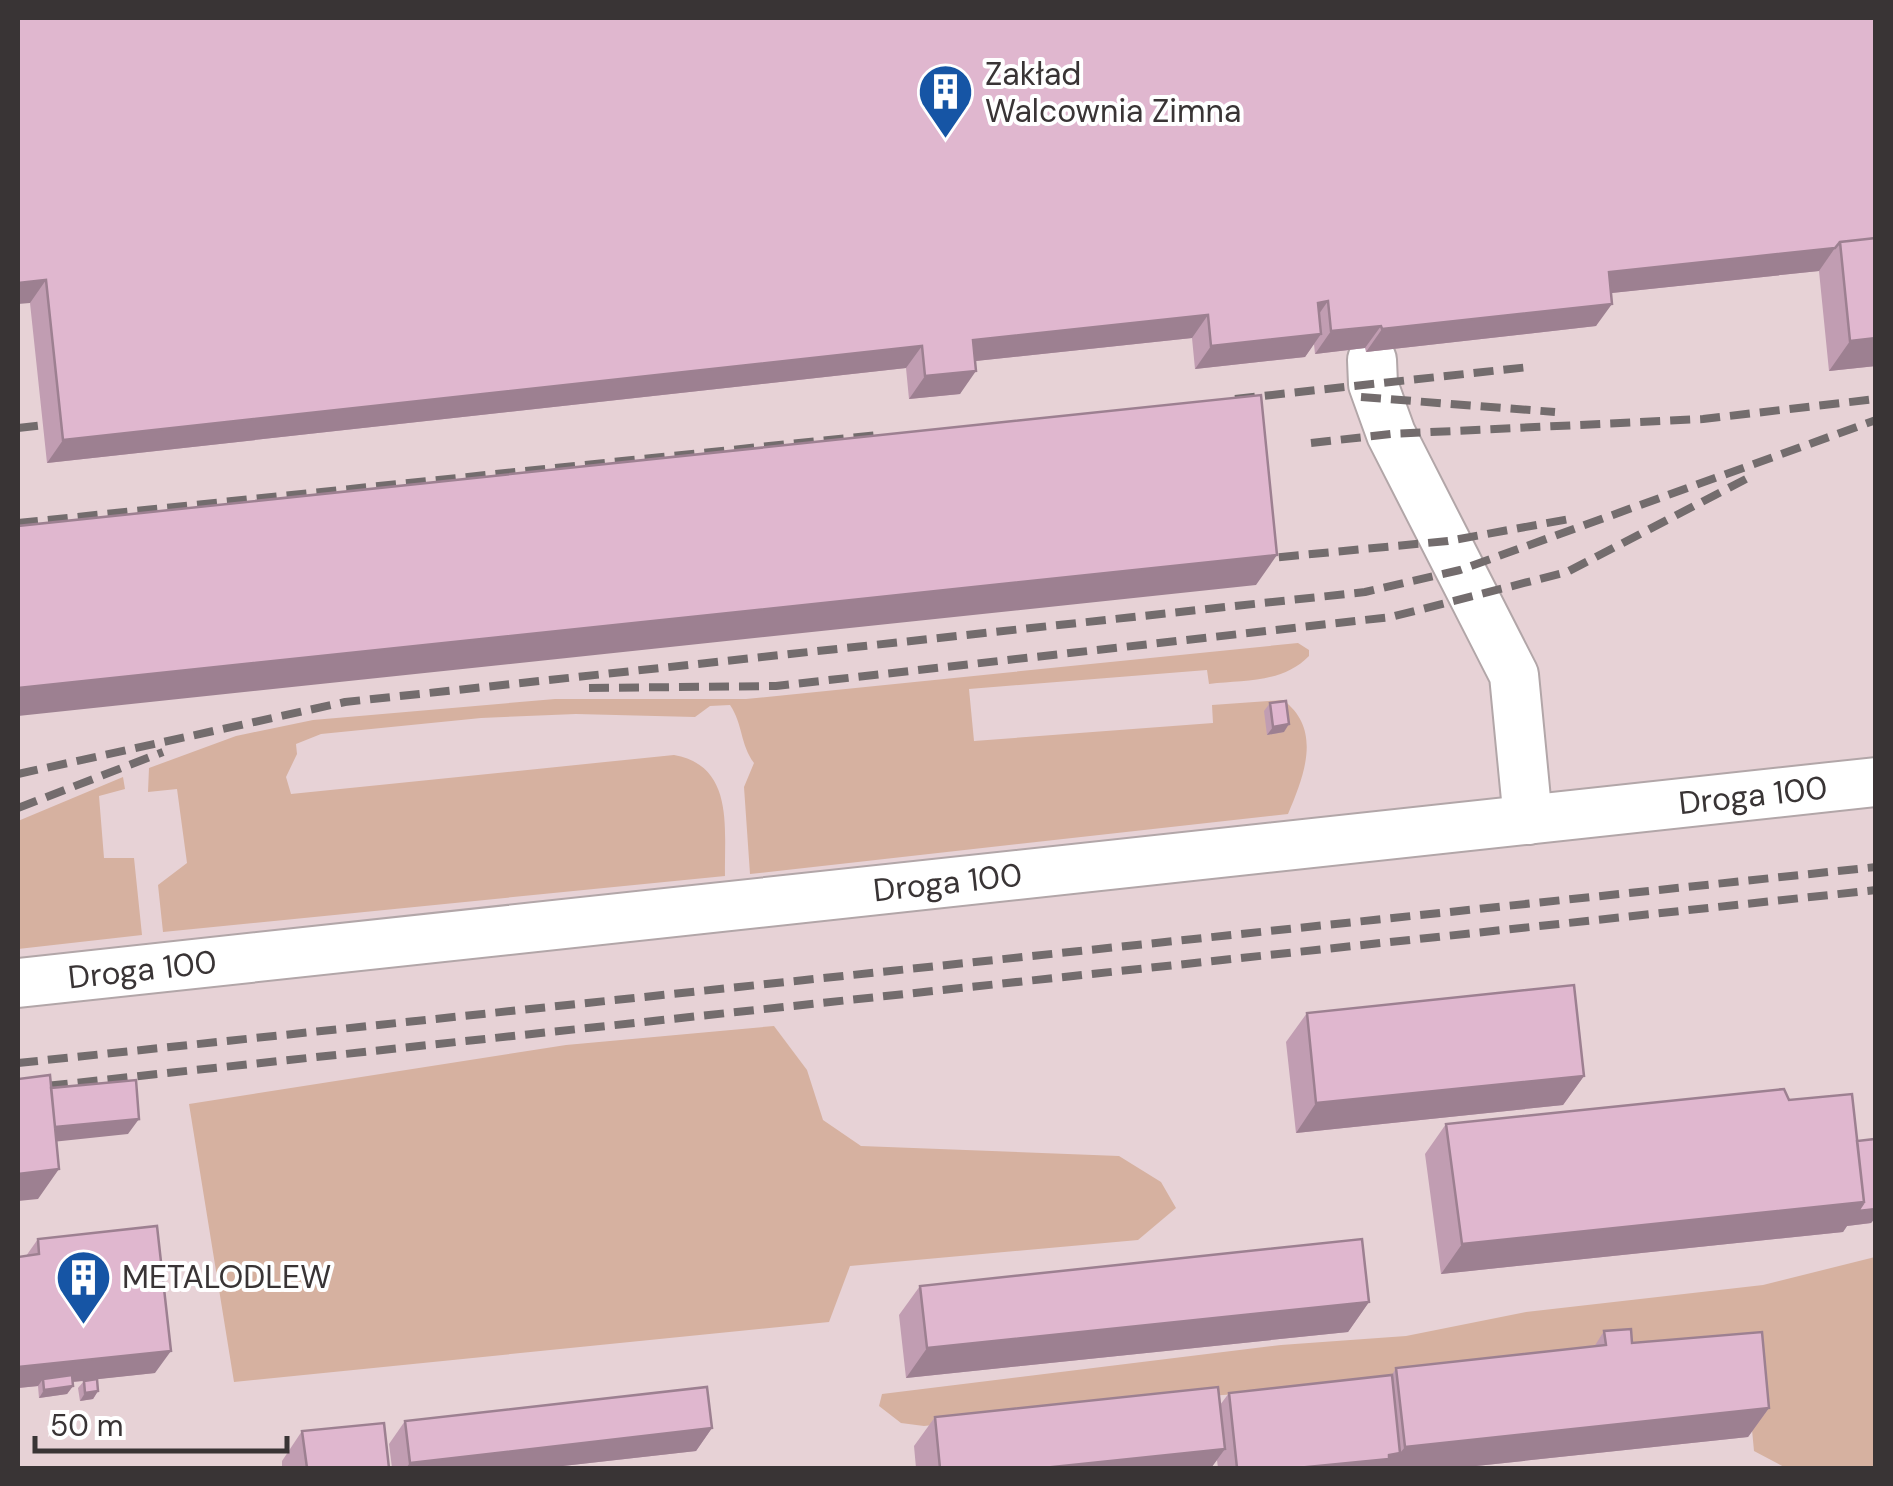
<svg xmlns="http://www.w3.org/2000/svg" width="1893" height="1486" font-family="'DM Sans',sans-serif">
	<style>
		.built { fill: #e7d2d6 }
		.green { fill: #d6b1a0 }
		.lines { fill: none; stroke-linecap: round; stroke-linejoin: round }
		.minor-casing { stroke: #b2a6a8; stroke-width: 52 }
		.minor { stroke: #fff; stroke-width: 48 }
		.rail { stroke: #736c6d; stroke-width: 8; stroke-dasharray: 20 10; stroke-linecap: butt }
		.wall { fill: #c19db2 }
		.shaded-wall { fill: #9d8091 }
		.building { fill: #e0b7cf; stroke: #9d8091; stroke-width: 2.5 }
		.labels { text-anchor: middle; stroke-width: 8; stroke-linejoin: round; paint-order: stroke }
		.poi-label { font-size: 32px; fill: #393435; stroke: #fff; text-anchor: start }
		.street-label { font-size: 32px; fill: #393435; stroke: #fff }
	</style>
	<rect width="100%" height="100%" fill="#ede1e3"/>
	<path class="built" d="M 18,18 L 1875,18 L 1875,1468 L 18,1468 Z"/>
	<path class="green" d="M 1298,643 L 1309,650 L 1309,656 C 1283,683 1245,680 1209,684 L 1207,670 L 969,689 L 974,741 L 1213,723 L 1212,705 L 1283,700 C 1322,729 1305,774 1288,814 L 750,874 L 744,787 L 754,763 C 740,744 743,724 730,705 L 710,706 L 695,717 L 576,714 L 481,718 L 321,734 L 296,744 L 297,754 L 286,777 L 291,794 L 674,755 C 735,766 724,829 725,876 L 163,932 L 158,885 L 187,863 L 177,789 L 148,792 L 149,768 L 236,736 L 313,720 L 555,699 L 746,699 Z
		M 123,777 L 125,789 L 99,796 L 104,858 L 134,858 L 142,935 L 18,949 L 18,821 Z
		M 774,1026 L 807,1070 L 823,1120 L 861,1146 L 1119,1156 L 1161,1182 L 1176,1208 L 1138,1240 L 850,1266 L 829,1322 L 234,1382 L 189,1104 L 566,1045 Z
		M 1875,1257 L 1875,1468 L 1786,1468 L 1754,1451 L 1745,1355 L 1197,1397 L 924,1426 L 901,1423 L 879,1406 L 882,1394 L 1281,1345 L 1406,1336 L 1526,1312 L 1763,1285 Z"/>
	<g class="lines">
		<defs>
			<g id="minor">
				<path d="M 1372,360 L 1373,384 L 1391,434 L 1514,675 L 1528,820"/>
				<path id="s1" d="M 18,983 L 1876,782"/>
			</g>
		</defs>
		<use href="#minor" class="minor-casing"/>
		<use href="#minor" class="minor"/>
		<path class="rail" d="M 1361,397 L 1555,412
			M 1235,399 L 1529,367
			M 18,428 L 70,422
			M 1311,443 L 1391,434 L 1703,419 L 1876,399
			M 18,523 L 877,435
			M 1249,560 L 1448,541 L 1575,518
			M 589,688 L 776,686 L 1391,617 L 1567,572 L 1746,479
			M 18,774 L 345,702 L 1365,592 L 1460,570 L 1876,420
			M 18,808 L 163,752
			M 18,1063 L 1876,867
			M 18,1089 L 1876,890"/>
	</g>
	<path class="wall" d="M 18,18 L 1876,18 L 1876,366 L 1829,371 L 1819,271 L 1611,293 L 1596,326 L 1366,352 L 1365,348 L 1315,354 L 1314,344 L 1305,357 L 1195,369 L 1192,338 L 975,361 L 960,394 L 909,399 L 906,368 L 47,463 L 30,303 Z
		M 1270,703 L 1284,732 L 1267,735 L 1264,711 Z
		M 1307,1013 L 1584,1076 L 1563,1105 L 1296,1133 L 1286,1042 Z
		M 1789,1100 L 1857,1141 L 1876,1148 L 1876,1217 L 1871,1223 L 1847,1226 L 1843,1232 L 1441,1274 L 1425,1154 L 1446,1124 Z
		M 38,1239 L 155,1373 L 97,1379 L 98,1391 L 93,1399 L 80,1401 L 78,1388 L 84,1381 L 72,1382 L 73,1386 L 67,1394 L 39,1398 L 38,1386 L 18,1388 L 18,1257 L 26,1256 Z
		M 920,1286 L 1369,1302 L 1348,1332 L 906,1378 L 899,1315 Z
		M 1604,1331 L 1632,1343 L 1769,1408 L 1748,1437 L 1457,1468 L 1218,1468 L 1217,1460 L 1211,1468 L 916,1468 L 914,1446 L 935,1417 L 1220,1405 L 1229,1393 L 1392,1375 L 1396,1368 L 1594,1347 Z
		M 405,1421 L 712,1428 L 696,1451 L 545,1468 L 392,1468 L 389,1444 Z
		M 302,1431 L 389,1468 L 282,1468 L 282,1461 Z"/>
	<path class="shaded-wall" d="M 1835,248 L 1819,271 L 1593,295 L 1609,272 Z
		M 46,280 L 30,303 L 18,304 L 18,283 Z
		M 1328,301 L 1312,324 L 1318,303 Z
		M 1612,304 L 1596,326 L 1366,352 L 1382,329 Z
		M 1208,315 L 1192,338 L 957,363 L 973,340 Z
		M 1381,326 L 1365,348 L 1315,354 L 1331,331 Z
		M 1321,334 L 1305,357 L 1195,369 L 1211,346 Z
		M 1876,338 L 1876,366 L 1829,371 L 1850,341 Z
		M 922,346 L 906,368 L 47,463 L 63,440 Z
		M 976,371 L 960,394 L 909,399 L 925,376 Z
		M 1277,555 L 1256,585 L 18,716 L 18,688 Z
		M 1289,724 L 1284,732 L 1267,735 L 1273,727 Z
		M 1584,1076 L 1563,1105 L 1296,1133 L 1316,1103 Z
		M 139,1119 L 128,1134 L 33,1144 L 44,1128 Z
		M 59,1169 L 38,1199 L 18,1201 L 18,1174 Z
		M 1864,1202 L 1876,1209 L 1876,1217 L 1871,1223 L 1847,1226 L 1843,1232 L 1441,1274 L 1462,1244 Z
		M 1369,1302 L 1348,1332 L 906,1378 L 927,1348 Z
		M 171,1351 L 155,1373 L 44,1385 L 43,1379 L 38,1386 L 18,1388 L 18,1367 Z
		M 73,1386 L 67,1394 L 39,1398 L 44,1390 Z
		M 98,1391 L 93,1399 L 80,1401 L 85,1393 Z
		M 1769,1408 L 1748,1437 L 1457,1468 L 1297,1468 L 1400,1453 L 1405,1447 Z
		M 712,1428 L 696,1451 L 545,1468 L 406,1468 L 410,1463 Z
		M 1225,1449 L 1211,1468 L 1043,1468 Z"/>
	<path class="building" d="M 18,18 L 1876,18 L 1876,238 L 1840,242 L 1835,248 L 1609,272 L 1612,304 L 1382,329 L 1381,326 L 1331,331 L 1328,301 L 1318,303 L 1321,334 L 1211,346 L 1208,315 L 973,340 L 976,371 L 925,376 L 922,346 L 63,440 L 46,280 L 18,283 Z
		M 1876,238 L 1876,338 L 1850,341 L 1840,242 Z
		M 1261,395 L 1277,555 L 18,688 L 18,526 Z
		M 1286,701 L 1289,724 L 1273,727 L 1270,703 Z
		M 1574,985 L 1584,1076 L 1316,1103 L 1307,1013 Z
		M 50,1075 L 59,1169 L 18,1174 L 18,1079 Z
		M 136,1080 L 139,1119 L 55,1127 L 51,1088 Z
		M 1784,1089 L 1789,1100 L 1852,1094 L 1864,1202 L 1462,1244 L 1446,1124 Z
		M 1875,1139 L 1876,1209 L 1858,1211 L 1864,1202 L 1857,1141 Z
		M 157,1226 L 171,1351 L 18,1367 L 18,1257 L 39,1254 L 38,1239 Z
		M 1362,1239 L 1369,1302 L 927,1348 L 920,1286 Z
		M 1631,1329 L 1632,1343 L 1762,1332 L 1769,1408 L 1405,1447 L 1396,1368 L 1606,1345 L 1604,1331 Z
		M 72,1375 L 73,1386 L 44,1390 L 43,1379 Z
		M 1392,1375 L 1400,1453 L 1389,1455 L 1389,1459 L 1297,1468 L 1237,1468 L 1229,1393 Z
		M 97,1379 L 98,1391 L 85,1393 L 84,1381 Z
		M 707,1387 L 712,1428 L 410,1463 L 405,1421 Z
		M 1218,1387 L 1225,1449 L 1043,1468 L 940,1468 L 935,1417 Z
		M 384,1423 L 389,1468 L 307,1468 L 302,1431 Z"/>
	<defs>
		<symbol id="building-pin" viewBox="-11 -11 22 30"><path d="M0 17L-7.5 6A9.5 9.5 0 1 1 7.5 6Z" fill="#1655a5" stroke="#fff"/><path d="M-4-6H4V6H1V3H-1V6H-4ZM-2.5-4.3h1.7v1.8h-1.7ZM.8-4.3h1.7v1.8H.8ZM-2.5-1h1.7V.8h-1.7ZM.8-1h1.7V.8H.8Z" fill="#fff"/></symbol>
	</defs>
	<g fill-rule="evenodd">
		<use href="#building-pin" x="914" y="60" width="63" height="86"/>
		<use href="#building-pin" x="52" y="1246" width="63" height="86"/>
	</g>
	<g class="labels">
		<g class="poi-label">
			<text x="985" y="85">Zakład<tspan x="985" dy="37">Walcownia Zimna</tspan></text>
			<text x="122" y="1288">METALODLEW</text>
		</g>
		<g class="street-label">
			<text dy="11" stroke="none"><textPath href="#s1" startOffset="1745">Droga 100</textPath></text>
			<text dy="11" stroke="none"><textPath href="#s1" startOffset="935">Droga 100</textPath></text>
			<text dy="11" stroke="none"><textPath href="#s1" startOffset="125">Droga 100</textPath></text>
		</g>
	</g>
	<rect width="1893" height="1486" fill="none" stroke="#393435" stroke-width="40"/>
	<path d="M35 1436v15h252v-15" fill="none" stroke="#393435" stroke-width="5"/>
	<text x="50" y="1436" font-size="30" fill="#393435" stroke="#ffffff" stroke-width="8" paint-order="stroke">50 m</text>
</svg>
